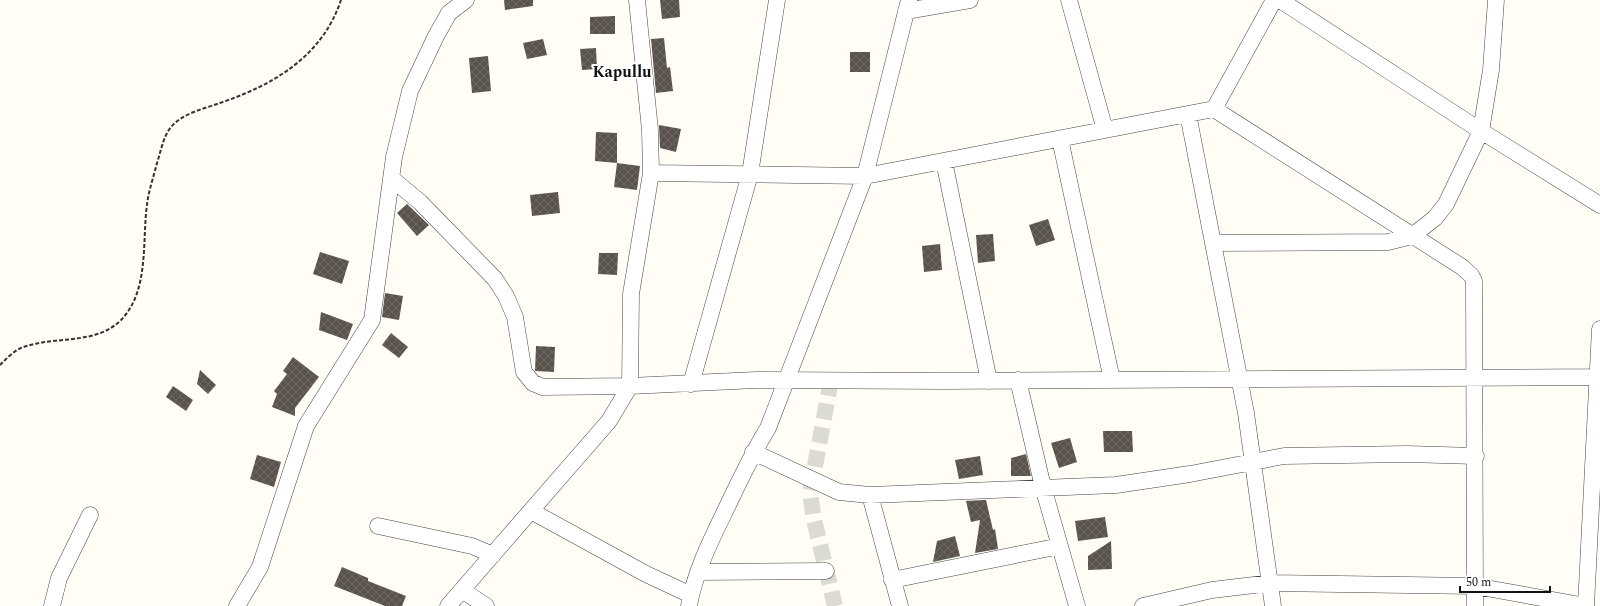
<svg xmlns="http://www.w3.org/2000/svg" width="1600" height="606" font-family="Spectral,serif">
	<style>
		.building { fill: url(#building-cross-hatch) }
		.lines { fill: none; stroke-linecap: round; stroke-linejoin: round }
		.minor-tunnel { stroke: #dbdad3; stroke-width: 16; stroke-dasharray: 16 8; stroke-linecap: butt }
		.minor-casing { stroke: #444; stroke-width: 17 }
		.path { stroke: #333; stroke-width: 2; stroke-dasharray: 4 2; stroke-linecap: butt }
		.minor { stroke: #fff; stroke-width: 16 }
		.labels { text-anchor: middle; stroke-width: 4; stroke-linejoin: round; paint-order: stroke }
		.district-label { font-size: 16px; font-weight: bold; fill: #111; stroke: #fff }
	</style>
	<defs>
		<pattern id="building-cross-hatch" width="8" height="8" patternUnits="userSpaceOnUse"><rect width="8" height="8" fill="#5a524d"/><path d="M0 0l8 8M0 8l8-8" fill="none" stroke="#6d6662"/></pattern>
	</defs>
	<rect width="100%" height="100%" fill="#fffdf5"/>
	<path class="building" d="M 504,0 L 533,0 L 533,6 L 505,10 Z
		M 660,0 L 679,0 L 680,17 L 662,19 Z
		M 615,16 L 615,34 L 590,34 L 590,17 Z
		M 664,38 L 667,68 L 670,67 L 673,91 L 656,93 L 651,39 Z
		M 543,39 L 547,55 L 527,59 L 523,43 Z
		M 596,48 L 597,69 L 582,70 L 580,49 Z
		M 850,52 L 870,52 L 870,72 L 850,72 Z
		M 488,56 L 491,91 L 472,93 L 469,58 Z
		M 659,125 L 681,129 L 676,152 L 660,148 Z
		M 596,132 L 617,133 L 617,163 L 595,161 Z
		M 617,163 L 640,166 L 637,190 L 614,187 Z
		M 558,192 L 560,213 L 532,216 L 530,195 Z
		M 407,204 L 429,225 L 417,236 L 397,213 Z
		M 1048,219 L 1055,240 L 1036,246 L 1029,225 Z
		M 993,234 L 995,261 L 978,263 L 976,235 Z
		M 940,244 L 942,270 L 924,272 L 922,246 Z
		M 320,252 L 349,261 L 342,284 L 313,274 Z
		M 599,253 L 618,253 L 617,275 L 598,274 Z
		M 385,293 L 403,296 L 399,320 L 382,317 Z
		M 321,312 L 353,324 L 347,340 L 319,330 Z
		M 391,333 L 408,347 L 399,358 L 382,345 Z
		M 536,346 L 555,347 L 554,372 L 535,371 Z
		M 293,357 L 319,377 L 295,408 L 295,416 L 272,407 L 277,394 L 274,391 L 287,374 L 283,371 Z
		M 200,370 L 216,385 L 208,394 L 197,384 Z
		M 173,386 L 193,400 L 186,411 L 166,397 Z
		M 1103,431 L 1132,431 L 1133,452 L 1104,452 Z
		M 1070,438 L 1077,462 L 1059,468 L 1051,443 Z
		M 1026,454 L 1031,476 L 1011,476 L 1011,458 Z
		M 257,455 L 281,462 L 274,487 L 250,479 Z
		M 980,456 L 983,475 L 959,479 L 955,460 Z
		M 983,500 L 986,500 L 993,530 L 995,529 L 998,549 L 975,553 L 980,520 L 971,522 L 966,501 Z
		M 1105,517 L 1108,537 L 1078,541 L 1075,521 Z
		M 955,536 L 960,556 L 933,562 L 937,541 Z
		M 1111,541 L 1112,569 L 1088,570 L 1088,556 Z
		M 342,567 L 368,578 L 368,581 L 406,596 L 402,606 L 385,606 L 334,586 Z"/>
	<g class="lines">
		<path class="minor-tunnel" d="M 831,380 L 810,493 L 814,520 L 835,606"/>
		<defs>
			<path id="minor" d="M 1069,0 L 1105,130
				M 1280,0 L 1481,131 L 1600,205
				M 906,11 L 970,0
				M 1214,109 L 1274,0
				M 1188,114 L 1246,413 L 1273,606
				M 1060,139 L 1112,380
				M 944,161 L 989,381
				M 651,173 L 865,176 L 1214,109 L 1462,267 L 1471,275 L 1474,281 L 1475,606
				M 391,178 L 420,202 L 495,279 L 506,296 L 515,317 L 524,372 L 533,383 L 543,387 L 630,386 L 756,380 L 944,381 L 1598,377
				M 1213,243 L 1388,242 L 1412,236 L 1435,218 L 1446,204 L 1481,131 L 1491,70 L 1496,0
				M 1018,380 L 1043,487 L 1077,606
				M 691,384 L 750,174 L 777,0
				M 753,452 L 839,492 L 870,495 L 1116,485 L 1190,474 L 1284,456 L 1407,454 L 1476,456
				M 870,495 L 900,606
				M 531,511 L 646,574 L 691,595
				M 378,526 L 472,546 L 493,555
				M 699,572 L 826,571
				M 892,580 L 1060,546
				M 462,590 L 486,606
				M 52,606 L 59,578 L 90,515
				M 237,606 L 260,567 L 306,426 L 372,320 L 394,157 L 410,91 L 436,36 L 449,13 L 466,0
				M 448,606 L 609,421 L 630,386 L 631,294 L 651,173 L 650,130 L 637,0
				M 689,606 C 695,571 712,538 727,507 C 740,480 752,454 768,428 L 865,176 L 909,0
				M 1143,606 L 1212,590 L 1271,583 L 1475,586 L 1586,606
				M 1586,606 L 1600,329"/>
		</defs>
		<use href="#minor" class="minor-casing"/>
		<path class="path" d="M 0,365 C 6,359 14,351 21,348 C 54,335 95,346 121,320 C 151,289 141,237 148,198 C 150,187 154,175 157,163 C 161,151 163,137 171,127 C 183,113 203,109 220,103 C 273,85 322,57 341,0"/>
		<use href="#minor" class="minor"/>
	</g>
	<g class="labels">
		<g class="district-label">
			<text x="622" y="77">Kapullu</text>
		</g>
	</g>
	<path d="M1460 586v6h90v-6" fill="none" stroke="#111111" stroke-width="2"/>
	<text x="1466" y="586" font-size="12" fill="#111111" stroke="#ffffff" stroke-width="3" paint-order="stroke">50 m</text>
</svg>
